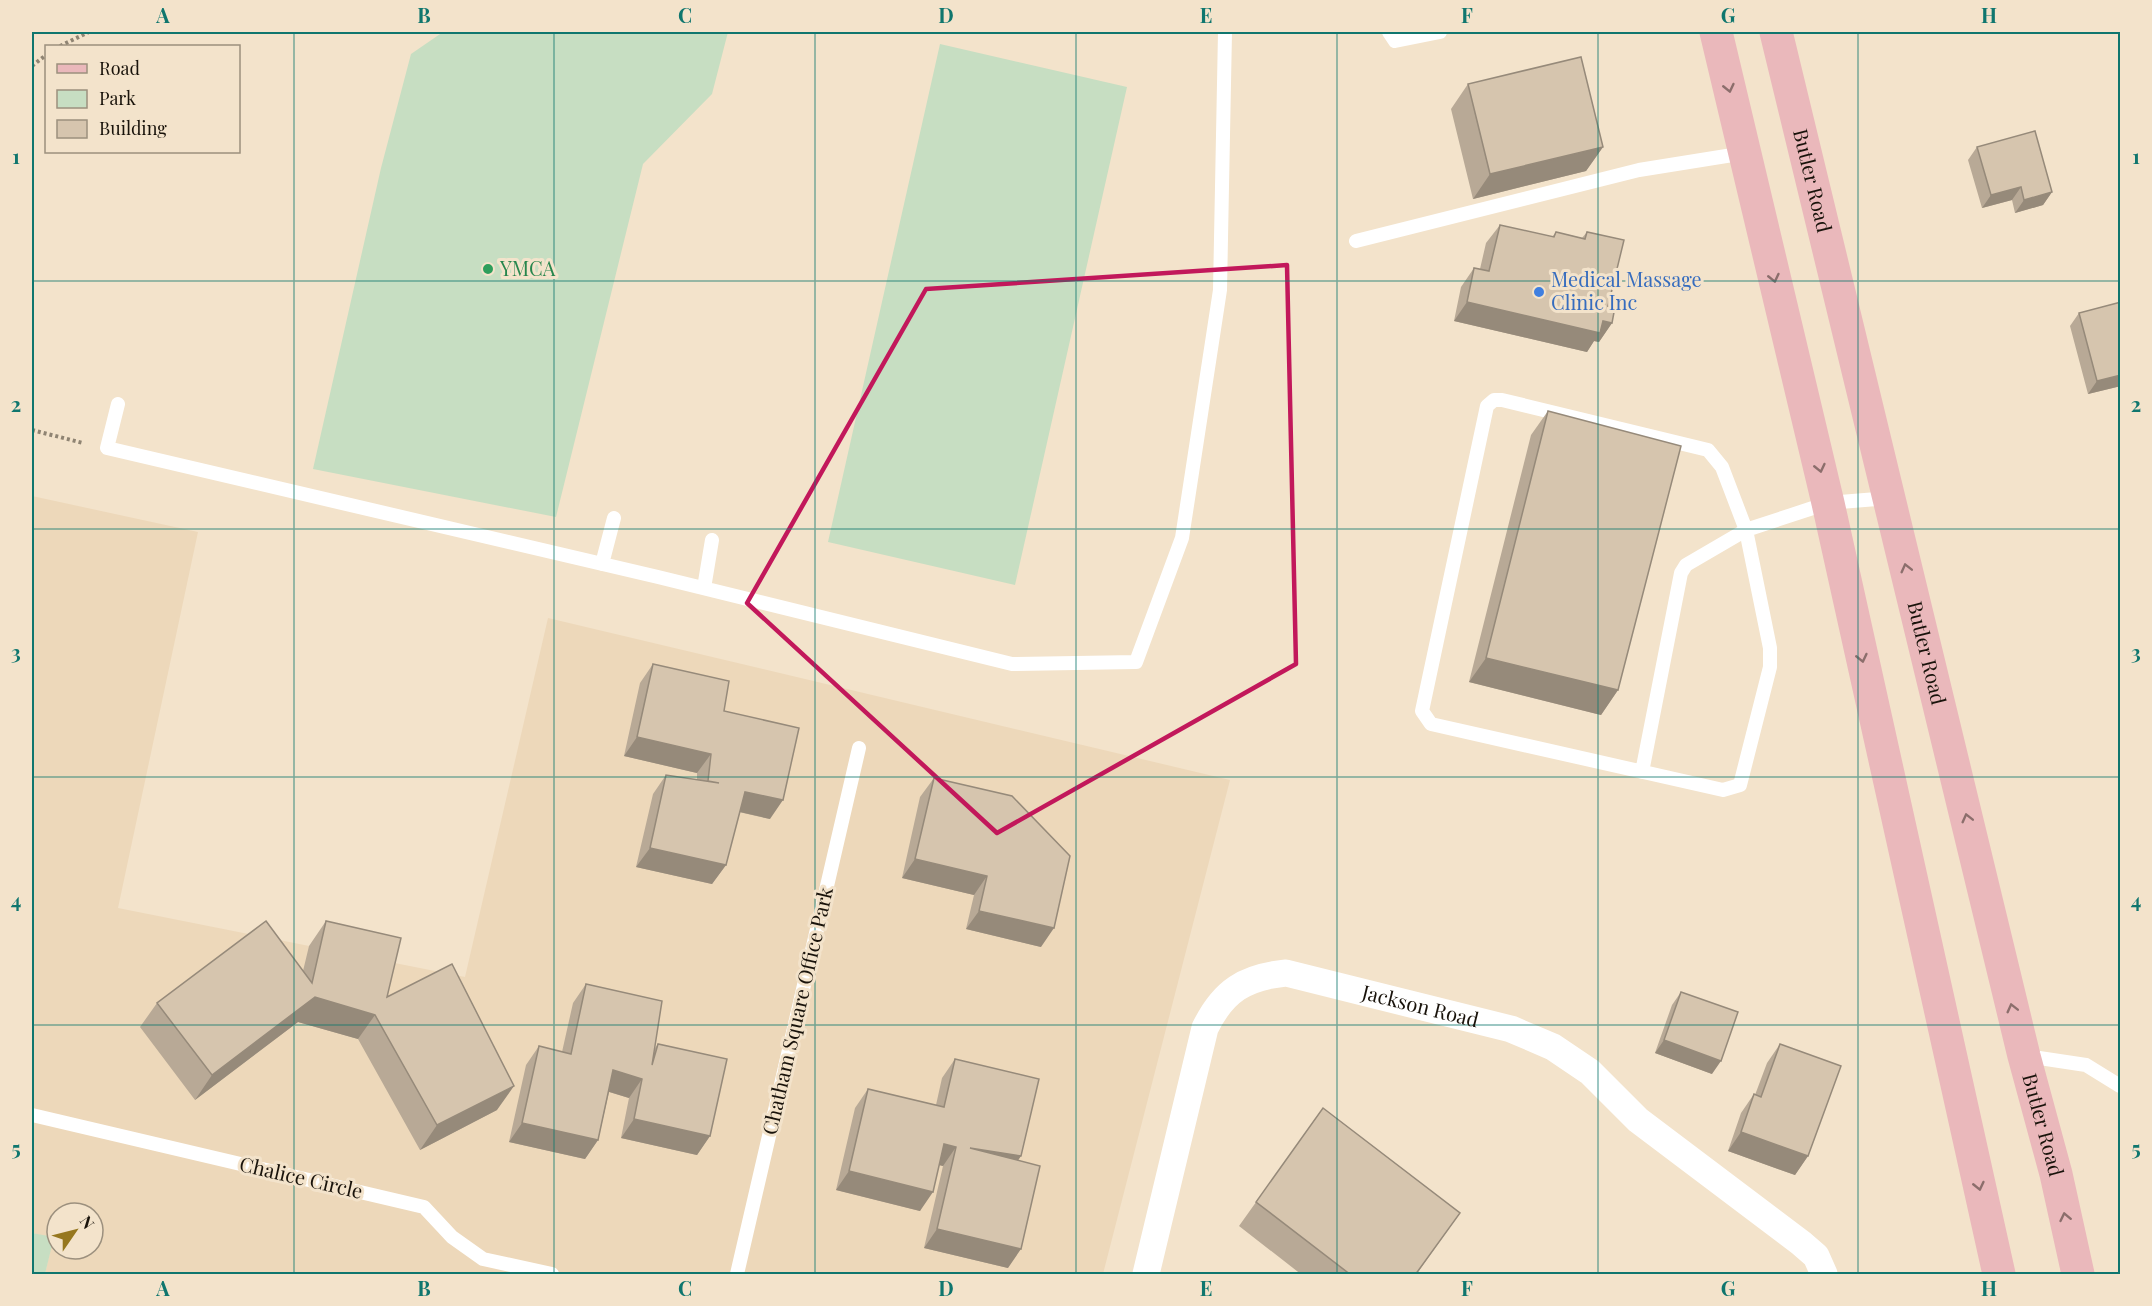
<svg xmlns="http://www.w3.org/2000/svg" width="2152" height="1306" font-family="'Playfair Display',serif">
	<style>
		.built { fill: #edd8ba; fill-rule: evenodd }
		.green { fill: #c7dec2 }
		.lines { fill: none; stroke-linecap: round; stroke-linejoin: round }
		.path { stroke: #8f8473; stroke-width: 4; stroke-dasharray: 3 3; stroke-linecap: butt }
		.lane { stroke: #fff; stroke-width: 14 }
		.street { stroke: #fff; stroke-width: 27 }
		.primary { stroke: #eab8bb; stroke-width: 33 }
		.wall { fill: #b8a996 }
		.shaded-wall { fill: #968a7a }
		.building { fill: #d6c5ae; stroke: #968a7a; stroke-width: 1.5 }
		.oneway { stroke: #8c6e6c }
		.marked { fill: none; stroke: #c2185b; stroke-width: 4.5; stroke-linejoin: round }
		.grid { fill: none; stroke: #0f766e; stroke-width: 1.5; stroke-opacity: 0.55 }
		.leisure-dot { fill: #2e9e5b; stroke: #f3e3cb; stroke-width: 2 }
		.shop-dot { fill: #3f7fe0; stroke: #f3e3cb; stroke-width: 2 }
		.labels { text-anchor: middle; stroke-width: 6; stroke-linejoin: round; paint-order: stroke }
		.street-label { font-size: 20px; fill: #19130b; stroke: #f3e3cb }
		.leisure-label { font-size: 20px; fill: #27864d; stroke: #f3e3cb; text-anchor: start }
		.shop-label { font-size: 20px; fill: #366cbe; stroke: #f3e3cb; text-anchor: start }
		.neatline { fill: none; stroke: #0f766e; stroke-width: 2 }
		.grid-label { font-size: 20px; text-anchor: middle; font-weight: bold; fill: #0f766e }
	</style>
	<rect width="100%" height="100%" fill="#f3e3cb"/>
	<path class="built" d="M 32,496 L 198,532 L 118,908 L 465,977 L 548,618 L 1230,780 L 1103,1274 L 45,1274 L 53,1238 L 32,1233 ZM 57,1213 L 93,1213 L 93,1249 L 57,1249 Z"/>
	<path class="green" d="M 443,32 L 728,32 L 712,94 L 643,164 L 556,517 L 313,469 L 381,168 L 411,54 Z
		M 940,44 L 1127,87 L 1015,585 L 828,542 Z
		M 32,1233 L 54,1237 L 45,1274 L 32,1274 Z"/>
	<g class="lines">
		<path class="path" d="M 60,46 L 89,32
			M 32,66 L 46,55
			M 32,430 L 83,443"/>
		<path class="lane" d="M 1389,32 L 1395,41 L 1440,32
			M 1356,241 L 1639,170 L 1745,153
			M 118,404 L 107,448 L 658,577 L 1012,664 L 1136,662 L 1182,538 L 1220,290 L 1225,32
			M 602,564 L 614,518
			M 704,588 L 712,540
			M 1642,772 L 1681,573 L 1686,565 L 1746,530 L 1770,648 L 1770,667 L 1740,785 L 1723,790 L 1431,724 L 1422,711 L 1487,406 L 1494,400 L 1502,400 L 1708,450 L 1722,467 L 1746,530 L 1828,503 L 1889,498
			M 2026,1056 L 2086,1065 L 2120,1086
			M 32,1115 L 424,1207 L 452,1237 L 483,1259 L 552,1274
			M 737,1274 L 859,748"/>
		<path class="street" id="s1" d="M 1146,1274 L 1205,1028 C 1223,991 1245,977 1286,973 L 1511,1029 L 1553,1047 L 1590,1072 L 1638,1120 L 1801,1243 L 1816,1256 L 1824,1274"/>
		<g class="primary">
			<path d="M 1716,32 L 1828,503 L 1999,1274"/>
			<path id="s2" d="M 1776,32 L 2024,1056 L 2056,1174 L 2078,1274"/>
		</g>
	</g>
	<path class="wall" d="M 1468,84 L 1603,147 L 1586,171 L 1473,199 L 1451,109 Z
		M 1977,147 L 2052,192 L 2043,205 L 2015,213 L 2012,200 L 1982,208 L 1968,160 Z
		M 1500,225 L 1552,237 L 1556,232 L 1582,238 L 1587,232 L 1608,306 L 1612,323 L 1599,342 L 1594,341 L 1587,352 L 1454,321 L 1461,287 L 1474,268 L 1480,269 L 1486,243 Z
		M 2121,302 L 2121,386 L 2088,394 L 2070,326 L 2079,313 Z
		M 1548,411 L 1618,690 L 1601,715 L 1469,682 L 1531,435 Z
		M 653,664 L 724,711 L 770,819 L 739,812 L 726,865 L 712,884 L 636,867 L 653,794 L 666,775 L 697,780 L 697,773 L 624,756 L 640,683 Z
		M 934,778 L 1041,947 L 966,929 L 974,895 L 902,878 L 920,797 Z
		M 326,921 L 387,997 L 497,1110 L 420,1150 L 358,1039 L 298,1022 L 195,1100 L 140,1027 L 157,1003 L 303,971 L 309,946 Z
		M 586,984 L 655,1048 L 658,1044 L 710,1136 L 697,1155 L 621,1138 L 629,1098 L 609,1092 L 598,1140 L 585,1159 L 509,1142 L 526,1065 L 539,1046 L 562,1052 L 573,1003 Z
		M 1681,992 L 1712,1074 L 1655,1053 L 1672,1005 Z
		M 1780,1044 L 1808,1156 L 1795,1175 L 1728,1151 L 1741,1113 L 1754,1094 L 1755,1095 L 1767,1063 Z
		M 955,1059 L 1021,1156 L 1018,1160 L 1008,1268 L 924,1248 L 943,1166 L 939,1165 L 920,1211 L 836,1190 L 855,1108 L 868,1089 L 936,1105 L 942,1078 Z
		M 1323,1108 L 1460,1213 L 1416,1275 L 1302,1275 L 1239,1226 Z"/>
	<path class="shaded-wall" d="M 1603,147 L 1586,171 L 1473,199 L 1490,174 Z
		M 2021,187 L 2012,200 L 1982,208 L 1991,195 Z
		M 2052,192 L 2043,205 L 2015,213 L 2024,200 Z
		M 1467,302 L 1603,321 L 1612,323 L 1599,342 L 1594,341 L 1587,352 L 1454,321 Z
		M 2121,375 L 2121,386 L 2088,394 L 2097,381 Z
		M 1486,658 L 1618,690 L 1601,715 L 1469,682 Z
		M 637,737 L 711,754 L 697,773 L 624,756 Z
		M 745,792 L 783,800 L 770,819 L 731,810 Z
		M 650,848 L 726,865 L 712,884 L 636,867 Z
		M 915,859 L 987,876 L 974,895 L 902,878 Z
		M 979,911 L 1054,928 L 1041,947 L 966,929 Z
		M 315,997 L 375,1015 L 358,1039 L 298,1022 L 195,1100 L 212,1075 Z
		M 1664,1040 L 1721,1061 L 1712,1074 L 1655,1053 Z
		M 613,1070 L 642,1079 L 629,1098 L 600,1089 Z
		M 514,1086 L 497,1110 L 420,1150 L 437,1125 Z
		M 634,1119 L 710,1136 L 697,1155 L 621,1138 Z
		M 522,1123 L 598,1140 L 585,1159 L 509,1142 Z
		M 1741,1132 L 1808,1156 L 1795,1175 L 1728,1151 Z
		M 944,1144 L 956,1147 L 943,1166 L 931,1163 Z
		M 970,1148 L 1021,1156 L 1008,1175 Z
		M 849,1171 L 933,1192 L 920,1211 L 836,1190 Z
		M 937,1229 L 1021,1249 L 1008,1268 L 924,1248 Z"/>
	<path class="building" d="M 1581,57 L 1603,147 L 1490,174 L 1468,84 Z
		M 2035,131 L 2052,192 L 2024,200 L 2021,187 L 1991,195 L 1977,147 Z
		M 1500,225 L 1554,237 L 1556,232 L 1585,239 L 1587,232 L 1624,240 L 1608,306 L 1615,307 L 1612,323 L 1603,321 L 1600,333 L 1467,302 L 1474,268 L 1489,271 Z
		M 2121,302 L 2121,375 L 2097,381 L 2079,313 Z
		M 1548,411 L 1681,446 L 1618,690 L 1486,658 Z
		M 653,664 L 729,681 L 724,711 L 799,728 L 783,800 L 745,792 L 726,865 L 650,848 L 666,775 L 719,783 L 708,781 L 711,754 L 637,737 Z
		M 934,778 L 1012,796 L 1070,856 L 1054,928 L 979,911 L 987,876 L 915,859 Z
		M 266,921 L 312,983 L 326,921 L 401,938 L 387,997 L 452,964 L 514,1086 L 437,1125 L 375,1015 L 315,997 L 212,1075 L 157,1003 Z
		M 586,984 L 662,1001 L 652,1065 L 658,1044 L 727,1059 L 710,1136 L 634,1119 L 642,1079 L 613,1070 L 598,1140 L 522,1123 L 539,1046 L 571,1054 Z
		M 1681,992 L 1738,1012 L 1721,1061 L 1664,1040 Z
		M 1780,1044 L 1841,1066 L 1808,1156 L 1741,1132 L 1754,1094 L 1761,1097 Z
		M 955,1059 L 1039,1079 L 1021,1156 L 970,1148 L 1040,1166 L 1021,1249 L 937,1229 L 956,1147 L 944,1144 L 933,1192 L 849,1171 L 868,1089 L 944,1107 Z
		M 1323,1108 L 1460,1213 L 1415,1275 L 1351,1275 L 1256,1202 Z"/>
	<defs><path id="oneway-chevron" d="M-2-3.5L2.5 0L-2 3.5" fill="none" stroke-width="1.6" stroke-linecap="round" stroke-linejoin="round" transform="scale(1.5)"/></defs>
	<g class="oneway">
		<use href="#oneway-chevron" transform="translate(1729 88) rotate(77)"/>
		<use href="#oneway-chevron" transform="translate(1774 278) rotate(77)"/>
		<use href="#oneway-chevron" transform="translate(1820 468) rotate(77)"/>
		<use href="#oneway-chevron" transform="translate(1906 568) rotate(-104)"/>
		<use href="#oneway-chevron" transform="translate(1862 658) rotate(77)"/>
		<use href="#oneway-chevron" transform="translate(1967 818) rotate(-104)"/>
		<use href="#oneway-chevron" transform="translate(2012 1008) rotate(-104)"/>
		<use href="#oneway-chevron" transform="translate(1979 1186) rotate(77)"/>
		<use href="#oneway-chevron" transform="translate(2065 1217) rotate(-102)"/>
	</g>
	<path class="marked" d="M 1287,265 L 1296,664 L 997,833 L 747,603 L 926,289 Z"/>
	<path class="grid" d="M 294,32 L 294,1274M 554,32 L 554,1274M 815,32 L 815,1274M 1076,32 L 1076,1274M 1337,32 L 1337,1274M 1598,32 L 1598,1274M 1858,32 L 1858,1274M 32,281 L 2120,281M 32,529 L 2120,529M 32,777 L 2120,777M 32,1025 L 2120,1025"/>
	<circle class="leisure-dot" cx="488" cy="269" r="6"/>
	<circle class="shop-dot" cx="1539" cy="292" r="6"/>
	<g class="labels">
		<g class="street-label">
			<text dy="7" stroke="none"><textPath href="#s2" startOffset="153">Butler Road</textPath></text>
			<text dy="7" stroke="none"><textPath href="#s2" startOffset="639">Butler Road</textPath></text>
			<text dy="7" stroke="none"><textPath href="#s1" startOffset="495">Jackson Road</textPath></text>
			<text transform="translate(798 1011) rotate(-77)" y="7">Chatham Square Office Park</text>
			<text dy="7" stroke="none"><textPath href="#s2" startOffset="1125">Butler Road</textPath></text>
			<text transform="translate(301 1178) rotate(13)" y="7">Chalice Circle</text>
		</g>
		<g class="leisure-label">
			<text x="500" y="276">YMCA</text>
		</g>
		<g class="shop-label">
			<text x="1551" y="287">Medical Massage<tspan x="1551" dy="23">Clinic Inc</tspan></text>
		</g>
	</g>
	<rect width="2152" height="1306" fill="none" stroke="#f3e3cb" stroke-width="66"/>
	<rect x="45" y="45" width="195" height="108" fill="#f3e3cb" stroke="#9c907e" stroke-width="1.5"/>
	<rect x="57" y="64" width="30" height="9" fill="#eab8bb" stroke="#9c907e" stroke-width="1.5"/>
	<text x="99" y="75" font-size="18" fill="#19130b">Road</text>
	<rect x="57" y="90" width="30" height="18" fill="#c7dec2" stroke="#9c907e" stroke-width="1.5"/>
	<text x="99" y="105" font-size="18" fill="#19130b">Park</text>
	<rect x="57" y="120" width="30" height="18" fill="#d6c5ae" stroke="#9c907e" stroke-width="1.5"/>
	<text x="99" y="135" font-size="18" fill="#19130b">Building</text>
	<g transform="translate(75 1231) rotate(55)"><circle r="28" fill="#f3e3cb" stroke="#9c907e" stroke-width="1.5"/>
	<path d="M0-4.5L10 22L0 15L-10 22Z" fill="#96771f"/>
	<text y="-9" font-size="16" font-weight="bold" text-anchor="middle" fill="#19130b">N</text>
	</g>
	<rect x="33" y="33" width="2086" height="1240" class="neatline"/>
	<g class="grid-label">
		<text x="163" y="23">A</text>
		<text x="424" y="23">B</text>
		<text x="685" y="23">C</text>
		<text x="946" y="23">D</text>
		<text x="1206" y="23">E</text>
		<text x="1467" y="23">F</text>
		<text x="1728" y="23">G</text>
		<text x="1989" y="23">H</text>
		<text x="16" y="164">1</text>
		<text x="2136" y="164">1</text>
		<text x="16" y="412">2</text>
		<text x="2136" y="412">2</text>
		<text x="16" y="660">3</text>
		<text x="2136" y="660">3</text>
		<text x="16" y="908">4</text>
		<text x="2136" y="908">4</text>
		<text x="16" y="1156">5</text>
		<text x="2136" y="1156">5</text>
		<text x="163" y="1296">A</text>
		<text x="424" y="1296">B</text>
		<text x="685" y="1296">C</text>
		<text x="946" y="1296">D</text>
		<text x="1206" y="1296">E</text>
		<text x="1467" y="1296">F</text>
		<text x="1728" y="1296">G</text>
		<text x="1989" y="1296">H</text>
	</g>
</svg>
